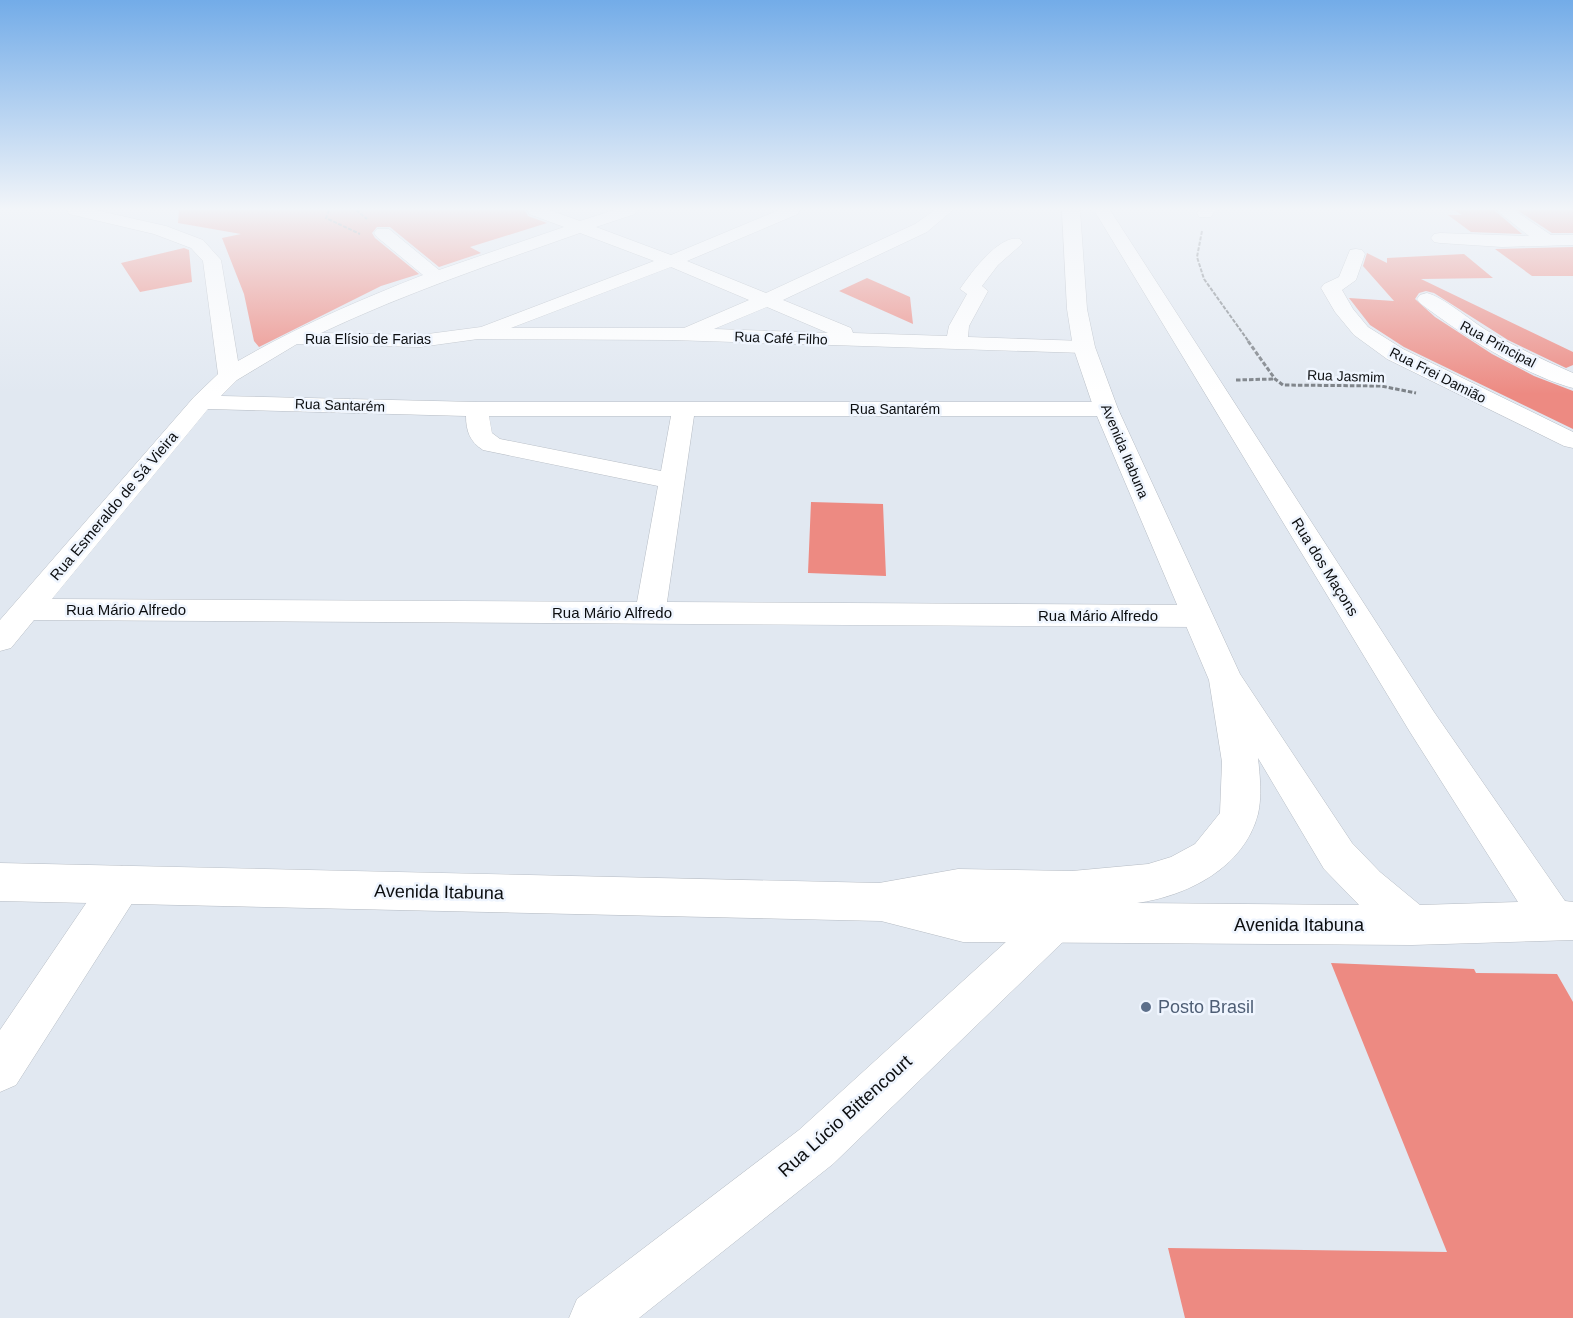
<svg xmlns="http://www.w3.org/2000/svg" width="1573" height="1318" font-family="Helvetica,sans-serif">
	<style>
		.building { fill: #ed8a82 }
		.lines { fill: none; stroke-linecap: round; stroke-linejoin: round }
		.minor-casing { stroke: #b6bcc4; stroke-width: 1 }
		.major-casing { stroke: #b6bcc4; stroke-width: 1 }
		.path-far1 { stroke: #7b8086; stroke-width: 2; stroke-dasharray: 4 1.5; stroke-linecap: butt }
		.path { stroke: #7b8086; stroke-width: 3; stroke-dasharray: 4.5 2; stroke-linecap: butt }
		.minor { fill: #fff; fill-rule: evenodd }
		.major { fill: #fff; fill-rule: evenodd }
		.service-dot { fill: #5c6f8a; stroke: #eff5fe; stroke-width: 2 }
		.labels { text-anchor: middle; stroke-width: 5; stroke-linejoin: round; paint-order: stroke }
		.far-street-label { font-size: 14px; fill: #0c0e10; stroke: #eff5fe }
		.street-label { font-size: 15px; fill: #0c0e10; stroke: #eff5fe }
		.near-street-label { font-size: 18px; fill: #0c0e10; stroke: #eff5fe }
		.near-service-label { font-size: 18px; fill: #4e5e75; stroke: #eff5fe; text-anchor: start }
	</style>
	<rect width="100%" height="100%" fill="#e1e8f1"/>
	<path class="building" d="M 179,210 L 525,210 L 528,216 L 547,223 L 470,247 L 481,253 L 439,267 L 390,227 L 377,227 L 372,233 L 375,238 L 419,274 L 381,286 L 259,347 L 254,341 L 244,294 L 222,238 L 241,234 L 178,223 Z
		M 1454,210 L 1494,210 L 1522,234 L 1471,232 L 1448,215 L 1462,215 Z
		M 1517,210 L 1573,210 L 1573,233 L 1552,233 Z
		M 1573,247 L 1573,276 L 1532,276 L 1495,249 Z
		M 184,248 L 189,250 L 192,282 L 140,292 L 121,263 Z
		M 1367,253 L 1387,263 L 1387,258 L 1464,254 L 1493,278 L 1421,279 L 1573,352 L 1573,365 L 1566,368 L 1508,340 L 1434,293 L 1426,291 L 1419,293 L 1415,299 L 1435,317 L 1492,354 L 1534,376 L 1573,391 L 1573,429 L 1404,347 L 1370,325 L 1349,298 L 1394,301 L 1363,266 Z
		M 867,278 L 910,297 L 913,324 L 839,291 Z
		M 811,502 L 883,504 L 886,576 L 808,573 Z
		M 1331,963 L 1474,969 L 1476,973 L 1557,974 L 1573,1002 L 1573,1318 L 1185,1318 L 1168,1248 L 1447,1252 Z"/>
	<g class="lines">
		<defs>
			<path id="minor" d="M 67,210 L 95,210 L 166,226 L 203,240 L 221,260 L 238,361 C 297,327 359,300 423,275 L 377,237 L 374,233 L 377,229 L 389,229 L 439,270 L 564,227 L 529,214 L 527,210 L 549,210 L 580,221 L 614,210 L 637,210 L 635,214 L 596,227 L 671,255 L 779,210 L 800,210 L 798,214 L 687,261 L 766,293 L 915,224 L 935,210 L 953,210 L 927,232 L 783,300 L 851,328 L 853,333 L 947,336 L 949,326 L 967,294 L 960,289 C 971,273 999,234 1020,239 L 1023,243 L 998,265 L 982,286 L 988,291 L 969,326 L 968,337 L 1084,341 L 1091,343 L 1095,347 L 1091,351 L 1084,353 L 672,340 L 478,339 L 420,347 L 297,344 L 237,380 L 221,396 L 477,402 L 1106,402 L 1114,404 L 1118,409 L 1114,414 L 1106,416 L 694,416 L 667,602 L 1197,605 L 1208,608 L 1212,616 L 1208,624 L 1197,627 L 34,620 L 11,648 L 0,651 L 0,620 L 194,397 L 218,374 L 203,261 L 191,248 L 154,234 L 69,214 ZM 580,233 L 654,261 L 481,327 L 420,335 L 321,333 C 406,293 492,264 580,233 ZM 671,267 L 749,300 L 684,328 L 511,328 ZM 767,307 L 828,333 L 714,329 ZM 208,409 L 466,416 C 466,431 470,442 483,450 L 658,486 L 637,602 L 52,599 ZM 489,416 L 671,416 L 661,471 L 500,439 L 492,433 Z
				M 1199,210 L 1215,210 L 1211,217 L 1199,217 L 1197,213 Z
				M 1496,210 L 1514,210 L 1551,235 L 1573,235 L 1573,245 L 1502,247 L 1440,243 L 1434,242 L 1431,238 L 1434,234 L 1440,233 L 1529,236 Z
				M 1356,249 L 1362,250 L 1365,254 L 1356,280 L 1342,290 L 1353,309 L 1368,327 L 1403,349 L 1573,432 L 1573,448 L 1564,446 L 1387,359 L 1354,335 L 1335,312 L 1321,288 L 1324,284 L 1339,277 L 1350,250 Z
				M 1427,293 C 1443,297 1470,320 1486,330 C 1514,346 1543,360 1573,373 L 1573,388 C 1526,376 1459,333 1420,303 L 1417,299 L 1420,295 Z
				M 122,866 L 136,871 L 141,884 L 136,897 L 16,1085 L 0,1092 L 0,1030 L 108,871 Z
				M 1055,904 L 1069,910 L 1075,923 L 1069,936 L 833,1164 L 639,1318 L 569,1318 L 577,1299 L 799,1130 L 1041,910 Z"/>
			<path id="major" d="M 1062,210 L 1080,210 L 1087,309 L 1095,347 L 1118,409 L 1240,674 L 1352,843 L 1380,872 L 1420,905 L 1518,902 L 1410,732 L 1094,210 L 1110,210 L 1434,712 L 1565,901 L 1573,902 L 1573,940 L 1412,945 L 963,942 L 881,921 L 0,901 L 0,863 L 879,883 L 958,869 L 1072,871 L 1148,864 L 1171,857 L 1195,844 L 1220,813 L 1222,762 L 1209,680 L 1094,409 L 1073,347 L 1067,309 ZM 1258,758 L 1324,869 L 1359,905 L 1137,903 C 1187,896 1244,868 1258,814 C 1262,797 1260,776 1258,758 Z"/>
		</defs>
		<use href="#minor" class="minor-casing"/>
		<use href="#major" class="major-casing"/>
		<path class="path-far1" d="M 329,210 L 326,218 L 360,234
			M 356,210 L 367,219
			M 1202,231 L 1197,257 L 1204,279 L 1249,342"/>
		<path class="path" d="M 1248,341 L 1275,379 L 1283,385 L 1381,386 L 1416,393
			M 1236,380 L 1274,379"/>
		<use href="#minor" class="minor"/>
		<use href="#major" class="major"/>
	</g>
	<linearGradient id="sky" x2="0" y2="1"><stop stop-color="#73ace8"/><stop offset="0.53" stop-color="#f2f5f9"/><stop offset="1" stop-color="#f2f5f9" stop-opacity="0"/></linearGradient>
	<rect width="1573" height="394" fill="url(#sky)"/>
	<circle class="service-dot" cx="1146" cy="1007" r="6"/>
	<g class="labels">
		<g class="far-street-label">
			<text transform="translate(781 338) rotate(2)" y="5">Rua Café Filho</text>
			<text x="368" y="344">Rua Elísio de Farias</text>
			<text transform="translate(1498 344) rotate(28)" y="5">Rua Principal</text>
			<text transform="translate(1438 375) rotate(27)" y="5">Rua Frei Damião</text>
			<text transform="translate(1346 376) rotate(2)" y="5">Rua Jasmim</text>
			<text transform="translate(340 405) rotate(2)" y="5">Rua Santarém</text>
			<text x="895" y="414">Rua Santarém</text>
			<text transform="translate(1125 451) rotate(67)" y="5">Avenida Itabuna</text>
		</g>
		<g class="street-label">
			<text transform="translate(114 506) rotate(-50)" y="5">Rua Esmeraldo de Sá Vieira</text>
			<text transform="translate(1325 567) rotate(58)" y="5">Rua dos Maçons</text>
			<text x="126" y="615">Rua Mário Alfredo</text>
			<text x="612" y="618">Rua Mário Alfredo</text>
			<text x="1098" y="621">Rua Mário Alfredo</text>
		</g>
		<g class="near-street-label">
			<text transform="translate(439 892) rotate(1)" y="6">Avenida Itabuna</text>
			<text x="1299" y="931">Avenida Itabuna</text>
			<text transform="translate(845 1116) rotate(-42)" y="6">Rua Lúcio Bittencourt</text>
		</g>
		<g class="near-service-label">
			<text x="1158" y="1013">Posto Brasil</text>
		</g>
	</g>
</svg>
